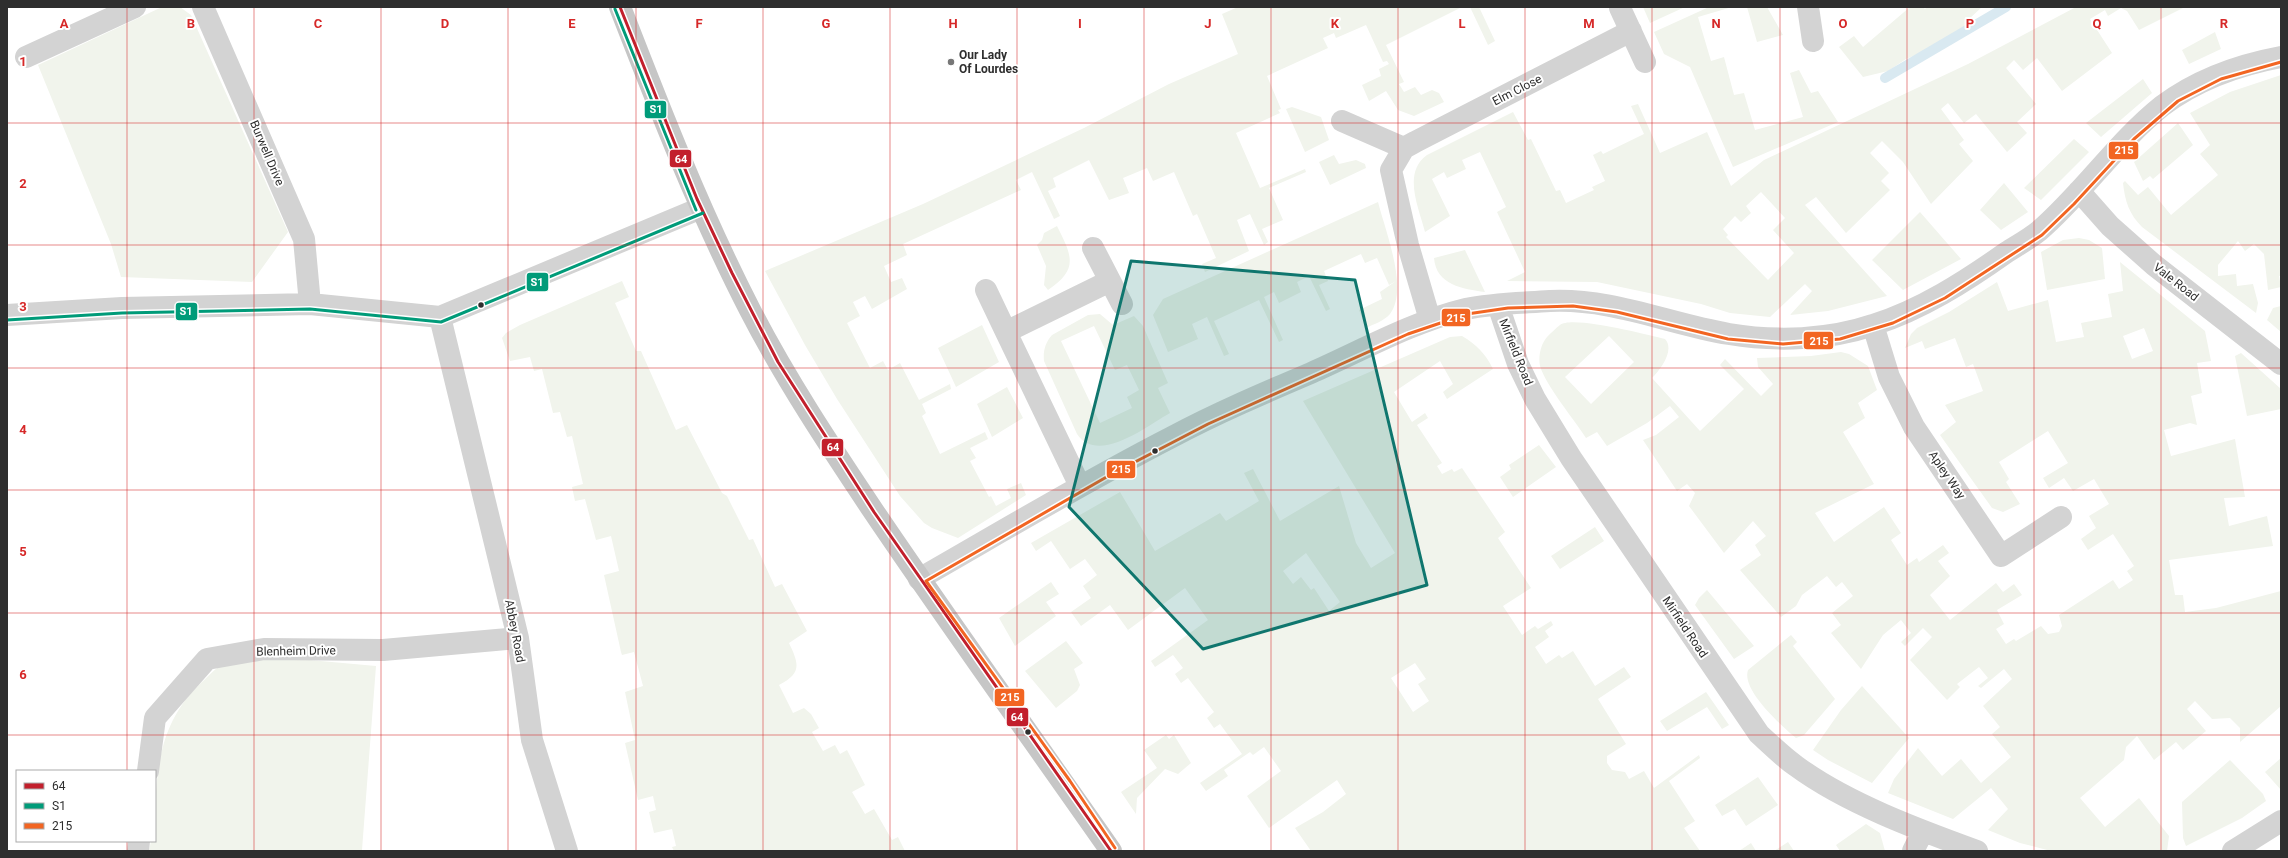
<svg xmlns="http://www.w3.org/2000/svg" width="2288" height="858" font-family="Roboto,sans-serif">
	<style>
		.green { fill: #f1f4ec; fill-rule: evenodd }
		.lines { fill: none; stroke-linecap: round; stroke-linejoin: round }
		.stream { stroke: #d9e9f1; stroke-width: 10 }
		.minor { stroke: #d3d3d3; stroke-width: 22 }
		.major { stroke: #c6c6c6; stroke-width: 22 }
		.bus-1-casing { stroke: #fff; stroke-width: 6 }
		.bus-2-casing { stroke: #fff; stroke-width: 6 }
		.bus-3-casing { stroke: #fff; stroke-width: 6 }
		.bus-1 { stroke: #c21f2c; stroke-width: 3 }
		.bus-2 { stroke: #009b79; stroke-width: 3 }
		.bus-3 { stroke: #f26522; stroke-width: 3 }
		.marked { fill: #0f766e; fill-opacity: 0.2; stroke: #0f766e; stroke-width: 3; stroke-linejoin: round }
		.grid { fill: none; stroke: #d62828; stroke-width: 1; stroke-opacity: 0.55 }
		.poi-dot { fill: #777; stroke: #fff; stroke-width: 1.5 }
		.bus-dot { fill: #2e2e2e; stroke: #fff; stroke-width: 1.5 }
		.labels { text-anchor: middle; stroke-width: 4; stroke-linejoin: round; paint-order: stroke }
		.poi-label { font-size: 12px; font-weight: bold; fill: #2e2e2e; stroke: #fff; text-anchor: start }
		.street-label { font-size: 12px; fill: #2e2e2e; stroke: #fff }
		.grid-label { font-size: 13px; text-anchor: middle; font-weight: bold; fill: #d62828; stroke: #fff; stroke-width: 4; stroke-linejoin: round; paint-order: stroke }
		.line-badge { stroke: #fff; stroke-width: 1.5 }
		.badge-label { font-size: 11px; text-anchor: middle; font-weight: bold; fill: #fff }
	</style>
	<rect width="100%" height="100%" fill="#fff"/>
	<path class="green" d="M 162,7 L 180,7 L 191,15 L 288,232 L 252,282 L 121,277 L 111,244 L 38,65 Z
		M 1238,7 L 1462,7 L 1386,45 L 1404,82 L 1399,84 L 1404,92 L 1415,87 L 1421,95 L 1432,90 L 1439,93 L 1444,102 L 1414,116 L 1398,110 L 1386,91 L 1369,101 L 1362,85 L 1381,76 L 1379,69 L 1389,64 L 1387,61 L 1383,62 L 1366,25 L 1336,38 L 1334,33 L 1323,38 L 1328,48 L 1267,76 L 1281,109 L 1278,110 L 1280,113 L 1236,133 L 1260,188 L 1305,169 L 1306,172 L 1269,188 L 1283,220 L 1262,229 L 1268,242 L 1264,245 L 1250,214 L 1237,220 L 1249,251 L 1205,272 L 1202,264 L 1216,258 L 1197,214 L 1193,216 L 1174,172 L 1153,181 L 1147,168 L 1123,178 L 1129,193 L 1109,200 L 1089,160 L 1053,178 L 1056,187 L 1048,191 L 1060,216 L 1054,219 L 1032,172 L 1016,180 L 1021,190 L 903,244 L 907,255 L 884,266 L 891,282 L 902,278 L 907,289 L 872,309 L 865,296 L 853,302 L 860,316 L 847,323 L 870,368 L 883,361 L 888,370 L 900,363 L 919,400 L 950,384 L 951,389 L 922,404 L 926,413 L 922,416 L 940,454 L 985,432 L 988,439 L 970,448 L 976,458 L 970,461 L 989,497 L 991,496 L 996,506 L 1011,498 L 1007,489 L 1021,483 L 1026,495 L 958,538 L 932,528 L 924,523 L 900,496 L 837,399 L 805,345 L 765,271 L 923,204 L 1084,128 L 1169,84 L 1238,54 L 1222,14 Z
		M 1470,7 L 1479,7 L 1495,41 L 1488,45 Z
		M 1643,7 L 1685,7 L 1650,23 Z
		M 1709,7 L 1732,7 L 1698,17 L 1711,61 L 1724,57 L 1734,95 L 1744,93 L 1755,130 L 1803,117 L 1790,73 L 1799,70 L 1811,93 L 1818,91 L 1838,122 L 1733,167 L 1690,67 L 1664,54 L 1654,32 Z
		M 1747,7 L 1767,7 L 1783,35 L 1757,42 Z
		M 1910,7 L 1923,7 L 1925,9 L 1927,7 L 1982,7 L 1969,19 L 1974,26 L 1942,44 L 1906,59 L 1888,71 L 1863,77 L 1839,47 L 1854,36 L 1863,47 Z
		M 2076,7 L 2185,7 L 2139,30 L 2127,11 L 2121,8 L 2108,16 L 2105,10 L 2090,19 L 2112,53 L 2062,91 L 2037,58 L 2023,70 L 2014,60 L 2006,68 L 2036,104 L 2017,122 L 2027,133 L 2007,152 L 1976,114 L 1964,123 L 1948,103 L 1941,109 L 1964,140 L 1959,144 L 1973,161 L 1931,204 L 1903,162 L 1882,141 L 1870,153 L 1889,173 L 1881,181 L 1890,190 L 1846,233 L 1816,197 L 1805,205 L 1887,296 L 1828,311 L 1790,315 L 1812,291 L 1805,284 L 1770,317 L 1730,313 L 1701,304 L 1597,282 L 1507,281 L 1525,272 L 1497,212 L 1506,207 L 1480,152 L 1462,160 L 1466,169 L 1447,178 L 1444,172 L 1432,179 L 1450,216 L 1425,232 C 1419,208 1402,173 1427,155 L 1513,112 L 1528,140 L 1531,139 L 1556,191 L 1560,190 L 1566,203 L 1594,190 L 1592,187 L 1605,181 L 1593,155 L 1601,151 L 1603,154 L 1644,134 L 1631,106 L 1638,104 L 1660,153 L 1707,132 L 1731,186 L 1764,160 L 1968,64 ZM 1761,192 L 1785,218 L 1773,230 L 1794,253 L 1768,280 L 1726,237 L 1728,235 L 1723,229 L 1735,216 L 1741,222 L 1751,213 L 1746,206 Z
		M 2215,32 L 2221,49 L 2189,64 L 2182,50 Z
		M 2281,75 L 2281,276 L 2279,276 L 2281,287 L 2268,290 L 2264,254 L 2254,244 L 2245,251 L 2238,241 L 2218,265 L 2218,276 L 2236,274 L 2237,286 L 2253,284 L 2258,303 L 2256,313 L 2142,227 C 2129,214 2125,201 2123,183 L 2125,181 L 2138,195 L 2148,187 L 2171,215 L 2218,175 L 2200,154 L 2210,145 L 2190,113 L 2230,92 Z
		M 2143,79 L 2152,93 L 2101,137 L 2086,123 Z
		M 1292,107 L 1321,117 L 1329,140 L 1305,152 L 1286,109 Z
		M 2178,123 L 2193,145 L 2153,179 L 2150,176 L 2143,181 L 2134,162 Z
		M 2074,139 L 2089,152 L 2041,200 L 2024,188 Z
		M 1334,155 L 1339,164 L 1356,160 L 1365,164 L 1366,168 L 1330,185 L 1319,162 Z
		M 2004,183 L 2028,212 L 2001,230 L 1980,210 Z
		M 1378,202 C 1385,230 1409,289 1390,314 C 1384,321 1374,324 1366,328 L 1359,310 L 1382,299 L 1380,292 L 1396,281 L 1389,285 L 1377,258 L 1365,263 L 1361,254 L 1324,271 L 1328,281 L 1319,285 L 1330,309 L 1326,311 L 1309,276 L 1297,282 L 1301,292 L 1279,303 L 1274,292 L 1264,297 L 1283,340 L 1279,342 L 1259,300 L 1214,321 L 1229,354 L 1224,356 L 1207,317 L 1192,324 L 1198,339 L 1168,352 L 1153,315 L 1163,299 Z
		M 1920,212 L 1961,259 L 1903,290 L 1872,260 Z
		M 1057,226 C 1072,256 1079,269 1048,290 L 1044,285 L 1046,266 L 1037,245 L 1042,240 L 1044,233 Z
		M 2079,238 L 2089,240 L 2102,248 L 2105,279 L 2047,290 L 2041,252 L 2063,240 Z
		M 1465,250 L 1485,292 C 1463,289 1436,285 1434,258 Z
		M 2120,262 L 2205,331 L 2211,361 L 2197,363 L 2202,393 L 2191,396 L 2197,425 L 2190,423 L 2164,430 L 2171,456 L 2235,439 L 2245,497 L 2224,498 L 2229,526 L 2267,516 L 2273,546 L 2169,560 L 2175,595 L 2183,595 L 2185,612 L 2216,608 L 2281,591 L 2281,706 L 2240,742 L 2240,728 L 2230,718 L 2212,719 L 2195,701 L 2187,709 L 2206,731 L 2183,750 L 2176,742 L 2154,760 L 2137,736 L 2126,747 L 2124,760 L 2080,798 L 2105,827 L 2139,798 L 2169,836 L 2167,851 L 2051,851 L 2020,843 L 1988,830 L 2008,809 L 1991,788 L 1953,819 L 1888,793 L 1894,779 L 1918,748 L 1942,776 L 1961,759 L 1981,783 L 2011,757 L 1992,734 L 2000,727 L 1983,706 L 2012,679 L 2004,669 L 1981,688 L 1978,686 L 1988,678 L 1979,667 L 1957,684 L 1960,687 L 1947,700 L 1910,660 L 1932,637 L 1923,628 L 1905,646 L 1901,642 L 1911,633 L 1901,620 L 1883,635 L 1861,669 L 1831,633 L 1841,625 L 1832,613 L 1853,596 L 1842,582 L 1836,587 L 1827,576 L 1802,595 L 1796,606 L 1781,617 L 1740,570 L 1761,555 L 1755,545 L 1766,536 L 1753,521 L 1724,553 L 1689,506 L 1695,493 L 1687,484 L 1677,491 L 1643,440 L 1656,435 L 1679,417 L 1670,406 L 1647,423 L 1607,446 L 1597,432 L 1586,438 C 1574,419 1546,386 1540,366 C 1538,356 1541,344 1547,337 C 1551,333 1556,328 1560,325 C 1572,315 1648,335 1665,339 C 1675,350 1661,369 1652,378 L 1700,431 L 1744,389 L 1720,365 L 1725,359 L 1761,396 L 1773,384 L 1758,367 L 1757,358 L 1811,356 L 1841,352 L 1849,354 L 1868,366 L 1877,390 L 1858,403 L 1865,418 L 1843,432 L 1874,484 L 1815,513 L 1834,542 L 1884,507 L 1901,533 L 1891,540 L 1907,565 L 1917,558 L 1919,562 L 1943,545 L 1949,553 L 1938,561 L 1950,576 L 1930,595 L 1950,620 L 1996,583 L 2003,592 L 2014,584 L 2022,595 L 1997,610 L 2004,624 L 1996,629 L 2006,644 L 2014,639 L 2016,641 L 2041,626 L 2048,634 L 2059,632 L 2062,626 L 2059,615 L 2113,580 L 2119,589 L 2133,580 L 2127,571 L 2134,566 L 2113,534 L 2088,550 L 2081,539 L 2096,528 L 2089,516 L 2109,504 L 2094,479 L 2073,491 L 2064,478 L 2049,488 L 2043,478 L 2068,463 L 2048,431 L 1999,462 L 2009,479 L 2006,482 L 2020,504 L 2003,512 L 1992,508 L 1940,435 L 1956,422 L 1945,405 L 1983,391 L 1973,364 L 1966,367 L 1955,338 L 1925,349 L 1922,341 L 1905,348 L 1911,334 L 1917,328 L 1949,312 L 1997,282 L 2008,311 L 2048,300 L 2056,342 L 2084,337 L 2081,323 L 2112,317 L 2108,294 L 2123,291 ZM 2144,328 L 2153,351 L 2132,359 L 2123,336 ZM 1609,336 L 1634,362 L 1591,404 L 1565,377 Z
		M 622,281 L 629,297 L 615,303 L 636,351 L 641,351 L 676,430 L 687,425 L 722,493 L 727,496 L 749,540 L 753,539 L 775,587 L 782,584 L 807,631 L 789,643 C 799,664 802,673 779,685 L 793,713 L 804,708 L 811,714 L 819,728 L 812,732 L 823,751 L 835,745 L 840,754 L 847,750 L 865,785 L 852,792 L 865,814 L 874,809 L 892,840 L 898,837 L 905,851 L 674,851 L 672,847 L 676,846 L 672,829 L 654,833 L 649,812 L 656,810 L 653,796 L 638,800 L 625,743 L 635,740 L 625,692 L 643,686 L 634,652 L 622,655 L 621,652 L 604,575 L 619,571 L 611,536 L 596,540 L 585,499 L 575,501 L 572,487 L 583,484 L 572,436 L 567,437 L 560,412 L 553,413 L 542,369 L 534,371 L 530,357 L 510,361 L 502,338 L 506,333 L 520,325 Z
		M 2281,306 L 2281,332 L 2267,320 L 2273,308 Z
		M 1100,314 L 1113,325 L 1134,316 L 1143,326 L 1168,383 L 1158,388 L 1170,413 C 1147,426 1098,465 1077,434 L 1044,361 C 1043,351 1045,343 1052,335 L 1088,315 ZM 1094,326 L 1115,370 L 1127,365 L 1139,390 L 1127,397 L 1132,408 L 1100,423 L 1061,341 Z
		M 982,325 L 999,362 L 956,387 L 938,348 Z
		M 1462,336 C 1477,345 1485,353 1493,369 L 1447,399 L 1443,392 L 1453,384 L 1440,361 L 1394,392 L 1412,422 L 1425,413 L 1428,418 L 1417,425 L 1442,463 L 1437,466 L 1442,474 L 1452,469 L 1454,472 L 1462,468 L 1505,532 L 1498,538 L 1531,588 L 1503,606 L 1522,635 L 1535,626 L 1538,629 L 1551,621 L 1553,625 L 1545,631 L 1549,637 L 1535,647 L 1546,664 L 1559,655 L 1562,658 L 1573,651 L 1595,686 L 1624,667 L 1631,677 L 1598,699 L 1626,744 L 1607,756 L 1607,763 L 1612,770 L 1625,772 L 1629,779 L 1644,771 L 1654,788 L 1699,755 L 1700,758 L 1669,781 L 1693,818 L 1695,821 L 1684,828 L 1700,851 L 1311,851 L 1295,828 L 1323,812 L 1346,794 L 1337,780 L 1269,828 L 1247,796 L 1281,771 L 1264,747 L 1253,755 L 1250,752 L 1224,770 L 1228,776 L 1206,791 L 1200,783 L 1242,754 L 1220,724 L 1214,728 L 1207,718 L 1214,712 L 1188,678 L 1181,683 L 1175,674 L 1183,668 L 1173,655 L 1155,667 L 1151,661 L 1208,620 L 1185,588 L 1128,630 L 1110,605 L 1081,626 L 1071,612 L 1091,598 L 1083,586 L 1097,575 L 1085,559 L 1070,569 L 1051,541 L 1036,551 L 1031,543 L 1120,492 L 1155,551 L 1220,513 L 1226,521 L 1259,501 L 1244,473 L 1253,469 L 1280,521 L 1339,486 L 1356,543 L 1371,568 L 1395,553 L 1303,401 L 1450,337 ZM 1306,553 L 1340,602 L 1329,611 L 1314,588 L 1311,590 L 1301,577 L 1293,584 L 1283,571 ZM 1415,663 L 1426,679 L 1418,684 L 1429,701 L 1413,712 L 1391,678 Z
		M 2241,353 L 2281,389 L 2281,409 L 2247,416 L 2235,356 Z
		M 1007,387 L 1023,418 L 992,437 L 977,404 Z
		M 1539,445 L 1556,467 L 1513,497 L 1500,477 L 1511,469 L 1509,465 Z
		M 1595,527 L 1604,541 L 1560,569 L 1551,556 Z
		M 1051,582 L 1059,594 L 1046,602 L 1056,616 L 1015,646 L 999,618 Z
		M 1707,590 L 1754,646 L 1734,659 L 1695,605 L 1699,598 Z
		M 1791,635 L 1797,642 L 1793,646 L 1835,699 L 1804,735 L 1796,738 C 1782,726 1741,690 1748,670 Z
		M 1066,641 L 1083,663 L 1074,669 L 1080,685 L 1077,691 L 1056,708 L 1025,671 Z
		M 253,655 L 376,666 L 362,850 L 360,851 L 149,851 L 151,841 L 155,841 C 155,781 155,725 202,682 C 208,677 214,669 221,666 C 231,662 242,659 253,655 Z
		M 1862,686 L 1909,738 L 1872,783 L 1828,760 L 1813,750 L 1841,710 Z
		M 1706,692 L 1729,725 L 1722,729 L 1707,707 L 1667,731 L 1660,721 Z
		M 1166,735 L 1169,739 L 1174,735 L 1191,763 L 1178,774 L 1165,769 L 1137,798 L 1136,814 L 1121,792 L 1157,768 L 1144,750 Z
		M 2281,758 L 2281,790 L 2265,772 Z
		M 2230,760 L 2263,794 L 2266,801 L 2242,818 L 2186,846 L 2183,838 L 2182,802 Z
		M 1758,777 L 1778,805 L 1746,826 L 1735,809 L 1722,816 L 1715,805 Z
		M 1866,824 L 1880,833 L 1885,851 L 1840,851 L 1836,845 Z
		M 1788,842 L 1794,851 L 1774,851 Z
		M 1751,843 L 1756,851 L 1739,851 Z"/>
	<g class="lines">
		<path class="stream" d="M 1885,78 L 2006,7"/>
		<path class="minor" d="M 203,7 L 304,239 L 310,304
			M 1808,7 L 1813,41
			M 1620,8 L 1645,62
			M 26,57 L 135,7
			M 1342,121 L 1404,148
			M 2079,191 L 2110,226 L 2154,265 L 2281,364
			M 1093,248 L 1122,304
			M 986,290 L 1006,332
			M 1498,305 L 1518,364 L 1535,399 L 1571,458 L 1759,734 C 1771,745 1783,757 1796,766 C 1846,803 1919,830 1977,851
			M 7,315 L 122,308 L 310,304 L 440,317 L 701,208
			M 440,317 L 518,638 L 532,740 L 567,851
			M 1430,320 L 1408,245 L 1391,170 L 1404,148 L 1415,142 L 1631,31
			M 1873,325 L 1889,377 L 1914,427 L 2001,556 L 2061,517
			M 1080,486 L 1006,332 L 1110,281
			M 919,579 C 1003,531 1086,481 1172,437 C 1217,413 1264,393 1311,373 C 1361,351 1412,322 1466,309 C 1493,303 1523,303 1550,301 C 1612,298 1669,324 1729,334 C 1776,342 1829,340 1873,325 C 1921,310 1966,281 2007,252 C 2018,245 2029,239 2039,231 C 2083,193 2117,142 2162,106 C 2198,79 2238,65 2281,57
			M 148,771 L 155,718 L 207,659 L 264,649 L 383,650 L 518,638
			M 138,851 L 139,841
			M 1913,851 L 1923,831
			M 2233,851 L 2281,821"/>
		<path class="major" d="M 620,7 C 660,110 700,213 750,310 C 786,380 830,446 874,512 C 951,626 1032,738 1111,851"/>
		<defs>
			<path id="bus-1" d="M 620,7 L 697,199 L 732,273 L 778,362 L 874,512 L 1111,851"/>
			<path id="bus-2" d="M 615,9 L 696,210
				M 7,320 L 122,313 L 310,309 L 441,322 L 703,213"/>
			<path id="bus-3" d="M 1115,848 L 1070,781 L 926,581 L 1110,475 L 1208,424 L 1408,334 L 1467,314 L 1508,308 L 1573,306 L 1617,312 L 1728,339 L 1783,344 L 1840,339 L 1893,323 L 1945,298 L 2042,235 L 2074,204 L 2134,139 L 2178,101 L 2221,79 L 2281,62"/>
		</defs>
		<use href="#bus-1" class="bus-1-casing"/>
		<use href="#bus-2" class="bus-2-casing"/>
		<use href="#bus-3" class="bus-3-casing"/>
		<use href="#bus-1" class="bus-1"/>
		<use href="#bus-2" class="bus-2"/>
		<use href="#bus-3" class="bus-3"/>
	</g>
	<path class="marked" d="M 1131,261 L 1355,280 L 1427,585 L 1203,649 L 1069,507 Z"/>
	<path class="grid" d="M 127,7 L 127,771M 254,7 L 254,851M 381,7 L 381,851M 508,7 L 508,851M 636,7 L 636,851M 763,7 L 763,851M 890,7 L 890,851M 1017,7 L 1017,851M 1144,7 L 1144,851M 1271,7 L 1271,851M 1398,7 L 1398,851M 1525,7 L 1525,851M 1652,7 L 1652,851M 1780,7 L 1780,851M 1907,7 L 1907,851M 2034,7 L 2034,851M 2161,7 L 2161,851M 7,123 L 2281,123M 7,245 L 2281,245M 7,368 L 2281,368M 7,490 L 2281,490M 7,613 L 2281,613M 7,735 L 2281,735M 127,841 L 127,851"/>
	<circle class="poi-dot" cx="951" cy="62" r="4"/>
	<g class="bus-dot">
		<circle cx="481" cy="305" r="3.5"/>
		<circle cx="1155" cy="451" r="3.5"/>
		<circle cx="1028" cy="732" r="3.5"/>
	</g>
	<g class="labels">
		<g class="poi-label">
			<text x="959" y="59">Our Lady<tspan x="959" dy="14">Of Lourdes</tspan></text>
		</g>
		<g class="street-label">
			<text transform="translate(1517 90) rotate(-27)" y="4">Elm Close</text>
			<text transform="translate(267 153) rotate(67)" y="4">Burwell Drive</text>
			<text transform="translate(2176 282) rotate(38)" y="4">Vale Road</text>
			<text transform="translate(1516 352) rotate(68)" y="4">Mirfield Road</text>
			<text transform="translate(1947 475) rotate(56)" y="4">Apley Way</text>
			<text transform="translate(1685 627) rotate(56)" y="4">Mirfield Road</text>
			<text transform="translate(515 631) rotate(79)" y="4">Abbey Road</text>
			<text transform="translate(296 651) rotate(-1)" y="4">Blenheim Drive</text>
		</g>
	</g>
	<g class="grid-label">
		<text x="64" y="28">A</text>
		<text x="191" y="28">B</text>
		<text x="318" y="28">C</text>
		<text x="445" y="28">D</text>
		<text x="572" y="28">E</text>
		<text x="699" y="28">F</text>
		<text x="826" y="28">G</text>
		<text x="953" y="28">H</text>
		<text x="1080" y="28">I</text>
		<text x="1208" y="28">J</text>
		<text x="1335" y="28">K</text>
		<text x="1462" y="28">L</text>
		<text x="1589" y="28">M</text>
		<text x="1716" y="28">N</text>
		<text x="1843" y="28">O</text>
		<text x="1970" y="28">P</text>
		<text x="2097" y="28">Q</text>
		<text x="2224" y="28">R</text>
		<text x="23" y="66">1</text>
		<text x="23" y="188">2</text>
		<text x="23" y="311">3</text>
		<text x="23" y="434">4</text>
		<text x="23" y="556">5</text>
		<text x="23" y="679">6</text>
	</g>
	<g class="line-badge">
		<rect x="644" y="100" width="23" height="19" rx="4" fill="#009b79"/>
		<rect x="2108" y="141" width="31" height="19" rx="4" fill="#f26522"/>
		<rect x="669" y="149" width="23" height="19" rx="4" fill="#c21f2c"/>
		<rect x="526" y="272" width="23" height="20" rx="4" fill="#009b79"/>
		<rect x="175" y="302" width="23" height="19" rx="4" fill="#009b79"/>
		<rect x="1441" y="308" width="30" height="19" rx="4" fill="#f26522"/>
		<rect x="1803" y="331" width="31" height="19" rx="4" fill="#f26522"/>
		<rect x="821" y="438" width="23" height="19" rx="4" fill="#c21f2c"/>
		<rect x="1106" y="460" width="30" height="19" rx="4" fill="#f26522"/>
		<rect x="994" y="688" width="31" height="19" rx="4" fill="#f26522"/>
		<rect x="1006" y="707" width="23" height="20" rx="4" fill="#c21f2c"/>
	</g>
	<g class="badge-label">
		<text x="656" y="113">S1</text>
		<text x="2124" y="154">215</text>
		<text x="681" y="163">64</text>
		<text x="537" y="286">S1</text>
		<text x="186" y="315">S1</text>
		<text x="1456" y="322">215</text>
		<text x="1819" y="345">215</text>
		<text x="833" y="451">64</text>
		<text x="1121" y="473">215</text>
		<text x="1010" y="701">215</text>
		<text x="1017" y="721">64</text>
	</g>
	<rect width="2288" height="858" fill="none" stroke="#2e2e2e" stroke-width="16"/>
	<rect x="16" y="770" width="140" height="72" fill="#ffffff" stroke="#ababab"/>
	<rect x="24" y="783" width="20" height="6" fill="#c21f2c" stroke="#ababab"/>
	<text x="52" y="790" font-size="12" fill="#2e2e2e">64</text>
	<rect x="24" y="803" width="20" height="6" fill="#009b79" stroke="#ababab"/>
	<text x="52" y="810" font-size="12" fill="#2e2e2e">S1</text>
	<rect x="24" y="823" width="20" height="6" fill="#f26522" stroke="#ababab"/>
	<text x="52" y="830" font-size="12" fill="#2e2e2e">215</text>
</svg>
